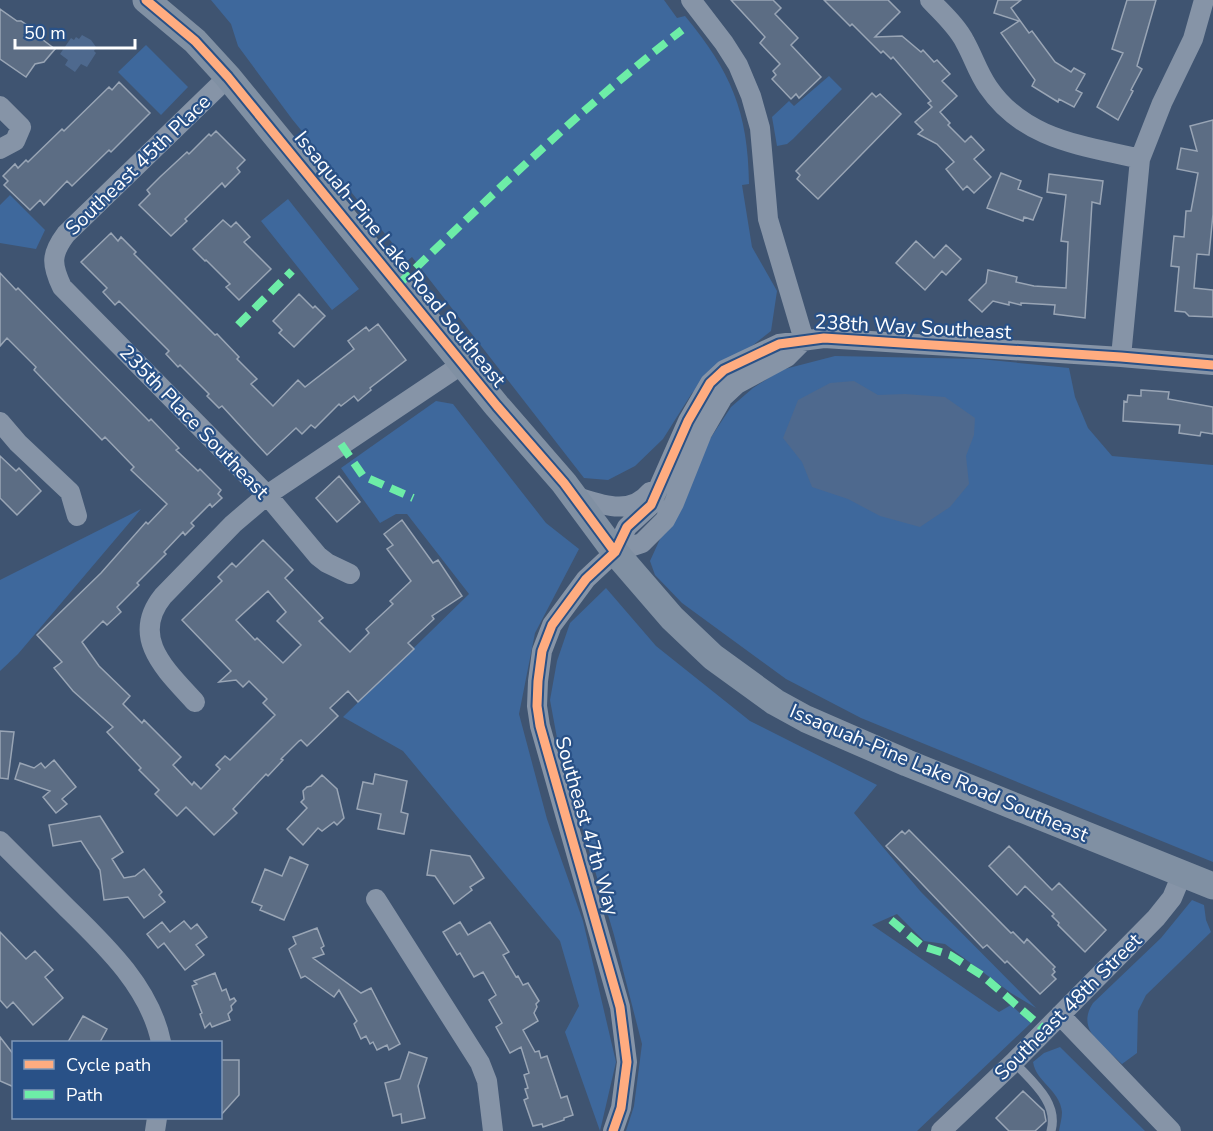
<svg xmlns="http://www.w3.org/2000/svg" width="1213" height="1131" font-family="'Nunito Sans',sans-serif">
  <style>
    .green { fill: #3e689c }
    .water { fill: #4e698e }
    .building { fill: #5c6d84; stroke: #99a5b5; stroke-width: 1.5; fill-rule: evenodd }
    .lines { fill: none; stroke-linecap: round; stroke-linejoin: round }
    .lane { stroke: #8694a7; stroke-width: 9 }
    .street { stroke: #8694a7; stroke-width: 20 }
    .secondary { stroke: #8090a3; stroke-width: 27 }
    .quiet { stroke: #6deda7; stroke-width: 8; stroke-dasharray: 15 8; stroke-linecap: butt }
    .cycleway-casing { stroke: #295187; stroke-width: 13 }
    .cycleway { stroke: #ffac80; stroke-width: 9 }
    .labels { text-anchor: middle; dominant-baseline: central; stroke-width: 4.5; stroke-linejoin: round; paint-order: stroke }
    .street-label { font-size: 20px; fill: #fff; stroke: #295187 }
  </style>
  <rect width="100%" height="100%" fill="#3f5471"/>
  <!-- green -->
  <path class="green" d="M211 0H664L677 18 685 16C731 72 748 111 749 184L742 185 752 247 777 291 771 331 692 393 663 439 635 466 608 480 584 478 412 257 407 261 292 119 238 46 231 24Z
    M146 45 188 87 161 115 118 72Z
    M829 76 842 89 793 139 787 144 777 146 772 117 789 101 794 106Z
    M10 195 45 230 36 249 0 243V205Z
    M288 199 359 289 332 310 261 221Z
    M835 356 980 359 1069 368 1075 397 1088 428 1112 456 1213 465V862L861 718 786 679 682 603 655 575 650 561 696 460 731 407 753 388 781 370Z
    M436 401 453 404 546 523 579 549 535 633 519 714 547 819 583 921 616 1062 600 1131 565 1032 579 1006 560 941 403 751 343 717 469 594 407 514H396L380 523 341 468Z
    M141 509 18 654 0 671V580Z
    M606 588 656 646 750 721 877 785 854 813 921 892 1036 1008 1011 993 945 944 924 941 897 914 872 925 999 1012 1011 1005 1031 1023 917 1131H626L634 1106 642 1044 614 935 559 749 550 700 557 661 570 623Z
    M1192 900 1204 905 1206 920 1211 932 1146 995 1138 1011 1137 1053 1122 1064C1104 1046 1075 1030 1093 1003L1161 938Z
    M1060 1047 1145 1131H1059C1060 1125 1062 1118 1062 1112 1060 1090 1036 1082 1033 1062L1044 1053Z"/>
  <!-- water -->
  <path class="water" d="M82 35 91 40 96 47 94 51 96 53 87 67 81 64 75 72 65 65 68 60 60 54 71 38 74 40 76 37 79 39Z
    M854 381 878 395 905 394 945 397 975 418 974 435 966 456 969 484 950 507 920 527 880 516 848 499 812 487 802 462 783 438 798 400 830 383Z"/>
  <!-- building -->
  <path class="building" d="M731 0H773L781 8 775 14 798 38 791 45 821 77 799 98 796 94 791 99 772 79 776 75 773 71 780 64 760 43 765 37Z
    M824 0H888L900 12 875 37 902 36 921 52 923 50 934 62 937 60 950 74 942 81 957 96 940 112 950 123 948 125 965 142 971 136 984 150 974 159 991 177 974 193 967 186 963 190 946 169 954 162 937 144 918 134 923 130 915 122 932 107 928 103 931 101 893 57 891 59 883 51 881 53 852 24 850 26Z
    M998 0H1021L1011 8 1029 33 1032 31 1055 62 1071 72 1074 68 1085 74 1076 90 1082 93 1074 107 1059 99 1058 102 1032 86 1035 80 1001 33 1019 21 994 13Z
    M1127 0H1156L1137 66 1142 69 1131 90 1133 91 1118 120 1097 107 1123 53 1112 49Z
    M0 9 17 21H21L33 29 34 33 55 49 44 62 35 64 26 77 0 59Z
    M119 82 150 113 111 152 109 150 72 186 67 181 44 205 40 200 30 210 4 185 8 181 3 176 15 164 18 168 26 160 28 162 62 129 64 131 109 87 112 90Z
    M872 93 876 97 880 94 901 114 818 199 797 179 800 175 796 171Z
    M1213 120V214L1209 255 1197 254 1194 288 1213 290V317L1189 316 1185 312 1175 311 1179 267 1171 266 1174 236 1184 237 1186 211H1191L1198 173 1177 169 1181 148 1197 151 1190 126Z
    M216 131 245 160 237 168 240 172 225 187 222 183 185 219 187 221 171 236 139 205 150 194 147 190 160 177 187 152 189 154 209 134 211 136Z
    M1001 173 1021 181 1018 189 1042 198 1033 220 1024 217 1023 221 987 208Z
    M1049 174 1103 181 1100 204 1092 202 1085 318 1054 314 1055 305 1021 303V305L1009 302V305L993 301 982 312 969 300 986 283 988 270 1017 277 1016 282 1034 286 1066 288 1068 242 1061 241 1066 195 1047 192Z
    M223 220 231 227 236 222 250 237 244 242 271 269 239 300 226 287 230 284 206 260 205 261 193 249Z
    M111 233 118 241 121 237 136 252 134 254 215 335 217 334 239 357 237 359 257 379 251 384 273 406 298 380 305 387 354 349 348 341 366 327 369 331 378 324 406 360 370 388 371 390 358 401 354 396 341 406 339 404 315 428 311 425 302 434 296 428 267 455 222 406 219 408 207 396 209 394 180 365 178 367 166 354 169 351 119 301 115 305 103 292 107 288 81 262Z
    M916 241 934 258 946 245 961 259 946 275 942 271 925 290 896 263Z
    M0 273 16 290 18 288 149 421 151 419 179 448 176 450 198 471 200 469 221 490 218 494 222 498 212 507 210 504 191 523 194 526 185 535 183 532 164 552 166 554 137 583 139 585 117 607 121 612 107 625 103 621 82 642 99 666 130 696 123 704 142 723 144 720 181 757 173 765 192 785 194 782 201 789 220 769 216 765 225 756 230 760 275 715 263 703 267 699 249 681 243 687 236 680 219 682 231 671 182 620 222 581 218 577 232 563 236 567 263 540 293 570 285 578 323 618 319 621 350 652 369 633 366 629 393 604 390 601 411 581 387 549 393 545 384 534 402 520 433 563 438 560 462 596 432 616 434 619 408 643 414 649 358 702 348 691 330 708 338 716 307 746 301 740 299 741 281 759 283 760 268 776 266 774 233 809 237 813 214 835 186 807 177 816 155 794 159 790 139 770 141 768 107 732 113 727 73 691 54 668 62 662 37 635 101 573 146 522 148 524 167 504 131 470 134 467 105 437 102 440 57 394 34 370 36 367 7 338 0 346ZM268 591 286 612 277 621 301 645 283 663 257 638 255 640 236 620Z
    M299 294 313 308 315 306 325 316 294 347 279 333 282 330 273 321Z
    M1141 390 1169 392 1168 399 1213 407V434L1201 432 1200 436 1179 433 1180 425 1123 421 1124 401 1127 402 1128 395 1141 396Z
    M0 456 16 471 19 468 41 491 17 515 0 498Z
    M339 476 360 502 337 522 316 498Z
    M0 731 14 732 8 779 0 778Z
    M54 760 76 787 62 799 67 804 56 813 43 797 50 791 15 779 20 763 34 768 41 763 45 768Z
    M375 774 407 781 401 812 408 814 404 834 378 829 381 814 357 809 363 782 373 784Z
    M322 775 337 789 344 818 337 825 334 822 322 831 318 828 303 845 287 829 307 808 301 802 304 799 303 791 307 787 311 786Z
    M100 816 123 852 112 859 124 878 135 876 144 869 162 892 159 895 165 902 144 918 128 897 104 900 100 870 81 841 53 846 49 825Z
    M909 830 1011 933 1013 932 1024 943 1027 939 1055 967 1053 969 1055 972 1052 975 1056 979 1040 994 1007 961 1005 963 987 945 983 948 886 846 902 831 905 834Z
    M1009 846 1052 890 1059 883 1106 930 1085 952 1058 925 1059 923 1052 916 1054 914 1025 886 1017 895 989 866Z
    M431 850 470 856 484 878 470 887 472 890 454 904 435 876 427 875Z
    M290 857 308 865 284 920 260 910 262 906 252 902 265 869 282 876Z
    M184 921 191 929 197 924 207 937 196 945 204 955 185 970 164 943 158 948 147 934 162 922 170 932Z
    M460 922 468 935 490 922 509 952 503 955 516 977 518 976 523 985 528 983 539 1001 536 1004 537 1007 534 1013 538 1021 523 1030 535 1052 539 1051 541 1058 547 1056 561 1098 567 1096 573 1115 564 1118V1120L543 1127 542 1124 533 1126 524 1100 528 1098 525 1089 528 1088 524 1075 529 1073 521 1047 510 1053 496 1027 502 1023 489 1000 496 995 483 972 474 977 460 953 457 955 443 932Z
    M317 928 324 946 321 948 324 954 313 958 361 993 371 988 400 1044 389 1050 387 1045 377 1050 373 1042 370 1044 366 1036 361 1039 354 1024 357 1021 339 990 334 997 305 976 301 978 289 949 296 944 293 937Z
    M0 932 26 959 35 951 53 970 45 977 63 998 33 1025 13 1002 7 1008 0 1000Z
    M215 973 222 991 226 989 230 1000 234 998 236 1001 231 1006 232 1010 228 1014 230 1020 212 1027 210 1023 205 1028 200 1014 202 1013 192 986 197 984 194 981Z
    M83 1016 107 1029 100 1042H68Z
    M0 1037 14 1055V1087L0 1081Z
    M409 1052 427 1058 418 1086 425 1118 402 1123 401 1114 393 1116 385 1083 400 1079Z
    M220 1060H239V1095L220 1116Z
    M1023 1091 1044 1111 1046 1121 1035 1131H1009L996 1118Z"/>
  <g class="lines">
    <!-- lane -->
    <path class="lane" d="M1014 1062C1031 1081 1059 1102 1051 1131"/>
    <!-- street -->
    <path class="street" d="M691 0 724 43 738 65 751 96 760 128 768 219 804 340
      M930 0C942 13 957 26 965 42 973 56 978 73 988 87 1024 140 1082 145 1140 159
      M228 77 66 234C51 254 51 264 62 287L267 495 318 556 327 563 350 574
      M0 106 21 127 15 141 0 149
      M1121 357 1140 159 1162 103 1193 39 1204 0
      M0 422 18 443 70 492 77 516
      M574 496C600 504 630 517 650 492
      M615 552 642 543 665 520 674 503 702 433 723 397 737 384 787 357 804 340
      M195 702C167 671 129 638 163 596L233 524 267 495 464 363
      M0 841C22 863 43 884 65 906 104 944 150 987 161 1042
      M376 899 480 1063 487 1081 493 1131
      M1060 1015 1171 1131
      M155 1131 157 1118
      M613 1131 621 1108 627 1062 620 1007 540 726 537 706 538 681 542 651 552 625 586 579 615 552 627 527 651 505 688 421 710 383 724 370 779 344 824 338 1121 357 1213 365
      M941 1131 1014 1062 1156 918 1172 898 1182 874"/>
    <!-- secondary -->
    <path class="secondary" d="M146 0 195 41 228 77 497 406 564 483 615 552 672 618 713 657 775 702 806 719 907 763 1213 886"/>
    <!-- quiet -->
    <path class="quiet" d="M399 284C491 196 581 108 682 30
      M238 325 292 271
      M341 444 363 476 413 498
      M891 920 922 946 950 955 983 976 1045 1030"/>
    <defs>
      <path id="cycleway" d="M146 0 195 41 228 77 497 406 564 483 615 552
        M613 1131 621 1108 627 1062 620 1007 540 726 537 706 538 681 542 651 552 625 586 579 615 552 627 527 651 505 688 421 710 383 724 370 779 344 824 338 1121 357 1213 365"/>
    </defs>
    <!-- cycleway casing -->
    <use href="#cycleway" class="cycleway-casing"/>
    <!-- cycleway -->
    <use href="#cycleway" class="cycleway"/>
  </g>
  <g class="labels">
    <!-- street labels -->
    <g class="street-label">
      <text transform="translate(138 165) rotate(-44)">Southeast 45th Place</text>
      <text transform="translate(400 259) rotate(51)">Issaquah-Pine Lake Road Southeast</text>
      <text transform="translate(913 327) rotate(3)">238th Way Southeast</text>
      <text transform="translate(194 422) rotate(46)">235th Place Southeast</text>
      <text transform="translate(939 773) rotate(23)">Issaquah-Pine Lake Road Southeast</text>
      <text transform="translate(587 826) rotate(74)">Southeast 47th Way</text>
      <text transform="translate(1068 1007) rotate(-45)">Southeast 48th Street</text>
    </g>
  </g>
  <!-- legend -->
  <rect x="12" y="1041" width="210" height="78" fill="#295187" stroke="#7f97b7" stroke-width="1.5"/>
  <rect x="24" y="1060" width="30" height="9" fill="#ffac80" stroke="#7f97b7" stroke-width="1.5"/>
  <text x="66" y="1071" font-size="18" fill="#ffffff">Cycle path</text>
  <rect x="24" y="1090" width="30" height="9" fill="#6deda7" stroke="#7f97b7" stroke-width="1.5"/>
  <text x="66" y="1101" font-size="18" fill="#ffffff">Path</text>
  <!-- scale -->
  <path d="M15 39v9h120v-9" fill="none" stroke="#ffffff" stroke-width="3"/>
  <text x="24" y="39" font-size="18" fill="#ffffff" stroke="#295187" stroke-width="4.5" paint-order="stroke">50 m</text>
</svg>
